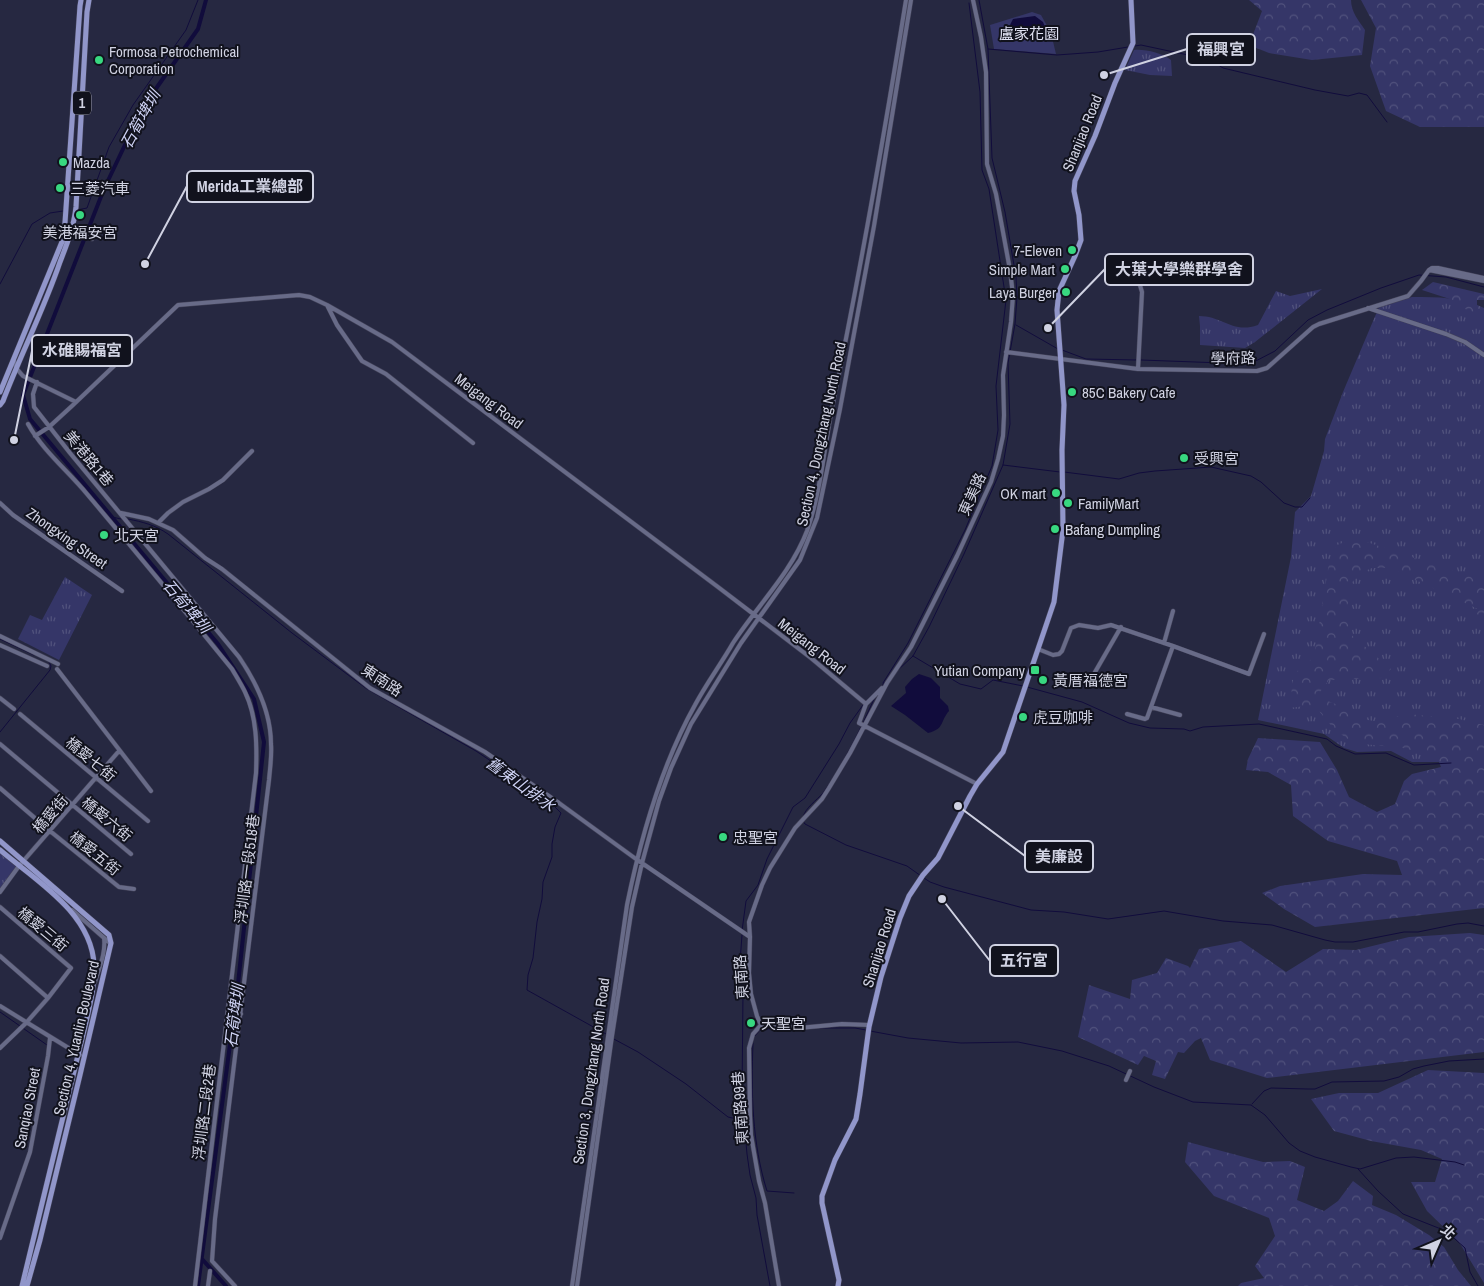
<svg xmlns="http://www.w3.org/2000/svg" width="1484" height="1286" font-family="'Archivo Narrow','Noto Sans TC',sans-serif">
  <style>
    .grass { fill: url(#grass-tufts) }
    .forest { fill: url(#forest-crowns) }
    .garden { fill: #353668 }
    .water { fill: #110c3c }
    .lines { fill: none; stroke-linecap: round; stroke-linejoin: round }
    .stream { stroke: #110c3c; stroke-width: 1 }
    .canal { stroke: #110c3c; stroke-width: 4 }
    .minor-casing { stroke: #424258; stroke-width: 5 }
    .major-casing { stroke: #424258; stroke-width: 6 }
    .minor { stroke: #686b88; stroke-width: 4 }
    .major { stroke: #9196ca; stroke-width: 5 }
    .poi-dot { fill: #38d880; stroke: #11121d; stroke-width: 2 }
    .labels { text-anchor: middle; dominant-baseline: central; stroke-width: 4; stroke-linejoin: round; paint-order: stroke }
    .shield { fill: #11121d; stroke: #9798a7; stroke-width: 1 }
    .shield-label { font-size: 14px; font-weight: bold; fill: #d0d2e2 }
    .park-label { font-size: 15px; fill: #e0e2f3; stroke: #11121d }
    .poi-label { font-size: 15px; fill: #d0d2e2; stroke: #11121d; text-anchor: start }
    .street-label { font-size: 15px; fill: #d0d2e2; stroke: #11121d }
    .water-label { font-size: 16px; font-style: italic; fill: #cfd3f5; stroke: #11121d }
    .leader { fill: none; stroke: #d0d2e2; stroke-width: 2 }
    .callout-dot { fill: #d0d2e2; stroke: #11121d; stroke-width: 2 }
    .callout { fill: #11121d; stroke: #d0d2e2; stroke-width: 2 }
    .callout-label { font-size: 16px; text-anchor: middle; font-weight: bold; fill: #d0d2e2 }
  </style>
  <defs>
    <pattern id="grass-tufts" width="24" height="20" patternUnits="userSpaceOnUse" patternTransform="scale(1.25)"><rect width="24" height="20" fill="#353668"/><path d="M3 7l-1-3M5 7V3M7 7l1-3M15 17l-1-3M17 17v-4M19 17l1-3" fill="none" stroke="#51527d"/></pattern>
    <pattern id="forest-crowns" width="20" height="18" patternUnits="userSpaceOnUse" patternTransform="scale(1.25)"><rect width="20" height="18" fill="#353668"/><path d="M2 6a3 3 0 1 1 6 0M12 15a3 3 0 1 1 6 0" fill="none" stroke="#51527d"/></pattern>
  </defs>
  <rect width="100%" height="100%" fill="#262841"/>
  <!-- grass -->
  <path class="grass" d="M1134 50C1145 49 1162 53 1171 60L1172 76 1150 75 1125 70Z
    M1322 289 1255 342 1245 348 1200 345V326L1199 316C1223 316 1232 334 1258 325L1276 291 1290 296Z
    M1412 297C1437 297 1462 297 1484 308V765L1453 762H1412L1391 751 1357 752 1344 748 1324 734 1258 720 1291 557 1295 512 1311 496 1324 451 1325 439 1343 392 1379 307Z
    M65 577 92 595 59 660 18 639 30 615 42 620Z
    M0 850 19 866 0 892Z"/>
  <!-- forest -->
  <path class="forest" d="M1249 0H1351C1351 12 1359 21 1365 30L1362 55 1312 60 1269 53 1249 45 1262 11Z
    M1361 0H1484V127H1420L1386 111 1370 66 1376 28Z
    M1433 282 1484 294V300H1477V311L1472 316 1459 302 1422 290Z
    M1355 538 1462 574 1484 579V617L1474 613 1480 610 1390 568H1372L1360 573 1348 587V632L1391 669 1382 678 1329 680 1320 692 1323 699 1360 714 1362 719 1374 721 1407 714 1459 719 1484 725V908L1315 927 1284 909 1262 893 1280 886 1363 874 1402 875 1397 861 1328 841 1293 816 1291 785 1268 772 1246 770 1248 759 1258 738 1320 742 1337 770 1349 797 1377 812 1395 804 1404 781 1412 774 1441 767 1437 757 1403 748 1353 743 1334 729 1314 705 1289 708 1294 674 1314 657 1329 563 1337 545Z
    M1470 933 1484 935V1052L1267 1078 1210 1060 1201 1038 1195 1041 1184 1053 1178 1052 1165 1079 1152 1075 1156 1061 1144 1056 1138 1065 1078 1037 1089 985 1130 999 1132 980 1157 973 1166 958 1188 966 1190 968 1199 949 1241 941 1286 972 1323 949 1356 950 1409 937Z
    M1428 1070 1484 1073V1283L1459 1242 1427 1211 1411 1182H1435L1442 1159 1421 1150 1371 1141 1334 1131 1311 1099 1339 1093H1378Z
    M1188 1142 1263 1162 1290 1161 1305 1167 1297 1200 1324 1211 1338 1201 1353 1181 1373 1196 1372 1205 1396 1215 1429 1235 1444 1247 1458 1270 1471 1286H1238L1241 1283 1264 1278 1255 1266 1275 1236 1269 1218 1214 1196 1185 1162Z"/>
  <!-- garden -->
  <path class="garden" d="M1032 12 1041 15 1051 33 1056 54 994 49 990 25Z"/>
  <!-- water -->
  <path class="water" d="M1035 16 1043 22 1046 30 1039 34 1017 40 1011 34 1009 27 1013 19Z
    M919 674 931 678 940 687V698L948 706 949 711C940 721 945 729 928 733L905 715 891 706 906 693 905 687 912 679Z"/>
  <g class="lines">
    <!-- stream -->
    <path class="stream" d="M1135 46 1141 45 1202 58 1209 59 1223 68 1315 90 1348 96 1359 93 1367 95 1387 122
      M988 49 1057 55 1098 52 1128 47
      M77 210 87 208 109 147 133 105 186 30 198 0
      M0 284 32 224 50 213 63 211
      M1016 325 1058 349
      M1062 350 1086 359 1137 360
      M1141 360 1250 364 1275 351 1308 320 1327 310 1381 288 1419 275 1446 277 1484 287
      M1003 465 1060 472
      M1064 472 1119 479 1139 473 1155 471 1211 467 1251 476 1261 482 1284 503 1295 507H1302L1310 498
      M112 517 121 519
      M128 519C143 522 155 525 168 534L292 633 367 689 476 751 546 798 561 813 555 827 552 844V857L543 882 542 899 537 922 533 958 528 975 527 990 606 1034
      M0 639 34 655
      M913 656 960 684 981 689 993 680 1023 686
      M898 670 913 656 929 627 964 554 1003 465 1010 424 1008 363 1015 324 1017 297 1016 277 1005 212 992 158 988 49 979 0
      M883 683 908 643 965 530 992 466 998 430 996 386 1006 300 989 189 982 170 980 92 969 3
      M881 687 886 681
      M1027 687 1082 702 1129 723 1150 728 1184 729 1190 731 1203 727 1259 724 1327 739 1336 746 1355 754 1386 753 1414 765 1451 763
      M866 701 880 687
      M863 723 875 697
      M0 732 50 670 51 666 49 662
      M803 817C806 807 816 801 823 793 838 772 850 749 861 727
      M803 821 805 824 846 845 907 866 921 876
      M924 878 930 882 944 887 1031 910 1064 912 1108 919 1164 911 1223 921 1272 925 1325 940 1335 942H1353L1404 932H1418L1457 924 1468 923 1484 926
      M742 931 746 901 758 885 767 859 793 807 805 798 839 744 850 723 863 705
      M742 935 739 976 743 991 742 1099 747 1154 750 1175 756 1198 757 1215 770 1286
      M0 1012 47 1045
      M820 1028H855L866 1030
      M870 1031 908 1038 961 1043 1018 1042 1062 1051 1109 1066 1154 1087 1193 1102 1251 1105 1265 1115 1289 1143 1300 1151 1315 1157 1351 1167 1360 1169 1396 1158 1414 1157 1455 1162 1464 1165
      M754 1037 760 1030 774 1028
      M612 1038 638 1052 686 1084 728 1117 737 1119 748 1117
      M753 1043C751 1092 752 1143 767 1191L794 1193
      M1252 1104 1264 1091 1271 1088 1308 1089H1315L1332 1082 1384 1081 1399 1077 1413 1069 1424 1066 1449 1061 1484 1059
      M1358 1169 1378 1191 1403 1214 1446 1231 1465 1248 1470 1272 1478 1286"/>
    <!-- canal -->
    <path class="canal" d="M202 1259 226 1286
      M198 1286 238 984 264 742 254 699 218 644 30 419 23 395 104 189 143 107 198 29 206 0"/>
    <defs>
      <path id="minor" d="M72 230 92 239
        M1429 270 1484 281
        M1136 272 1142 292 1138 369
        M327 305 337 325 362 361 386 374 473 443
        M1368 308 1446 334 1465 342 1484 355
        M1006 352 1138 369 1257 371 1267 368 1313 327 1319 324 1408 296 1421 281 1429 270 1432 268H1438L1484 278
        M14 360 16 368 23 376 76 402
        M37 382 33 394 34 407 70 453 239 657C256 682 271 713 271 744 272 756 270 768 269 780L215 1219 212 1261 235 1286
        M28 424C43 451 68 471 87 494 136 552 184 610 232 669 236 676 241 684 245 692 257 717 257 746 256 773L195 1286
        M35 436 49 427 73 405 178 305 299 295 310 297 327 305 392 342 718 587 811 658 866 704
        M0 503 13 515 122 591
        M121 513 149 519 173 530 205 558 222 569 370 688 485 752 559 803 636 859 750 937
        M158 523 168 513 183 502 209 489 223 480 252 451
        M180 607 190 598
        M0 636 58 664
        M1164 643 1173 611
        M0 645 47 666
        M1038 649 1053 655 1059 654 1062 651 1071 628 1079 625 1098 628 1111 625 1173 646 1249 674 1264 634
        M57 669 151 791
        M1087 686 1121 627
        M0 698 14 709
        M866 704 859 723 977 784
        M866 704 882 688
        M1151 707 1180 715
        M20 714 148 821
        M1127 714 1145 719 1147 718 1173 646
        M0 744 131 854
        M0 788 50 831 119 887 134 889
        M0 892 19 866 119 751
        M0 907 71 968 48 998 26 1023 0 1048
        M72 910 111 944
        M0 956 48 998
        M95 982C99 968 106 953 104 938
        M0 1006 80 1055
        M228 1010 241 1014
        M227 1017 240 1021
        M761 1025 757 1016 751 994 749 973 750 937 749 922 762 885 770 868 795 828 822 799 829 788 850 753 887 683 911 647 957 556 991 482 998 459 1003 436 1004 415 1003 375 1011 322 1013 295 1010 270 996 194 987 164 986 72 981 37 973 0
        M761 1025 753 1034 749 1048 750 1115 751 1135 759 1181 765 1203 779 1286
        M761 1025 799 1028 842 1024 869 1025
        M1126 1080 1130 1071
        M0 1238 30 1152 48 1056 50 1038
        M208 1286 210 1271
        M572 1286 627 905C641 836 661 766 695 705 706 684 721 664 733 643 757 606 791 573 807 531 821 491 824 449 832 408 860 273 884 136 906 0
        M577 1286 612 1036 632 907 642 863 659 801 671 768 691 724 741 643 800 560 817 518 840 409 874 226 911 0"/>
      <path id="major" d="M0 392 64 237 80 6 81 0
        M0 405 3 401C21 354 44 309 60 262 67 244 74 226 76 207L87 12 89 0
        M0 841 109 935 111 943 80 1075 40 1240 27 1286
        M0 850C35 880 92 913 94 965 95 983 91 1000 87 1018L22 1286
        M838 1286 839 1280 822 1203V1196L835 1160 856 1119 860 1094 869 1027 881 977 900 918 909 896 923 875 938 858 970 796 977 784 1003 752 1054 602 1063 530 1062 450 1064 405 1057 310 1059 291 1075 256 1081 240 1079 215 1074 191 1075 181 1095 136 1115 83 1133 43 1131 0"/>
    </defs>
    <!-- minor casing -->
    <use href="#minor" class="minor-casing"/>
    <!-- major casing -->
    <use href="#major" class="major-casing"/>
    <!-- minor -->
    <use href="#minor" class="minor"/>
    <!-- major -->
    <use href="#major" class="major"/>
  </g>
  <!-- markers -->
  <g class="poi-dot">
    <circle cx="99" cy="60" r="5"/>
    <circle cx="63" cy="162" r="5"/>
    <circle cx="60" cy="188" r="5"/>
    <circle cx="80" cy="215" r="5"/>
    <circle cx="1072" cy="250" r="5"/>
    <circle cx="1065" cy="269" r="5"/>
    <circle cx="1066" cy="292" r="5"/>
    <circle cx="1072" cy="392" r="5"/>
    <circle cx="1184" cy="458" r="5"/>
    <circle cx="1056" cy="493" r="5"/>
    <circle cx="1068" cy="503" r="5"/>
    <circle cx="1055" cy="529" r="5"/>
    <circle cx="104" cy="535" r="5"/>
    <rect x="1030" y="665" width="10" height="10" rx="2.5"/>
    <circle cx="1043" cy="680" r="5"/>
    <circle cx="1023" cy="717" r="5"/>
    <circle cx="723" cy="837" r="5"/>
    <circle cx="751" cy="1023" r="5"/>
  </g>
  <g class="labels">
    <!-- shield labels -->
    <rect class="shield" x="73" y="91.5" width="18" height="23" rx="4"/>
    <g class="shield-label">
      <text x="82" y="103">1</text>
    </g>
    <!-- park labels -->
    <g class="park-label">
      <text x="1029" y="33">盧家花園</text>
    </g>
    <!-- poi labels -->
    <g class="poi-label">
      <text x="109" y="51">Formosa Petrochemical<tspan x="109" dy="17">Corporation</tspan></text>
      <text x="73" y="162">Mazda</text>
      <text x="70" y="188">三菱汽車</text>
      <text x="80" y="232" text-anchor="middle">美港福安宮</text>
      <text x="1062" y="250" text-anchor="end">7-Eleven</text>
      <text x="1055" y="269" text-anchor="end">Simple Mart</text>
      <text x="1056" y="292" text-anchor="end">Laya Burger</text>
      <text x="1082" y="392">85C Bakery Cafe</text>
      <text x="1194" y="458">受興宮</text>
      <text x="1046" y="493" text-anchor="end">OK mart</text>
      <text x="1078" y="503">FamilyMart</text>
      <text x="1065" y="529">Bafang Dumpling</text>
      <text x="114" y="535">北天宮</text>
      <text x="1025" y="670" text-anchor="end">Yutian Company</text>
      <text x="1053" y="680">黃厝福德宮</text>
      <text x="1033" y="717">虎豆咖啡</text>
      <text x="733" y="837">忠聖宮</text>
      <text x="761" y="1023">天聖宮</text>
    </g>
    <!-- street labels -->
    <g class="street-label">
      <text transform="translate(1082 133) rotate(-68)">Shanjiao Road</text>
      <text transform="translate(1233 358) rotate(-1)">學府路</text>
      <text transform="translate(489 401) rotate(37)">Meigang Road</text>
      <text transform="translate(821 434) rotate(-78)">Section 4, Dongzhang North Road</text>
      <text transform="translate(89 458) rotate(50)">美港路1巷</text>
      <text transform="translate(972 494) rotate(-66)">東美路</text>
      <text transform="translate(67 538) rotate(35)">Zhongxing Street</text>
      <text transform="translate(812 646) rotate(38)">Meigang Road</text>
      <text transform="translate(382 680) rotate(33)">東南路</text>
      <text transform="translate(91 759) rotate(40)">橋愛七街</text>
      <text transform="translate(50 814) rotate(-49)">橋愛街</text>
      <text transform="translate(107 819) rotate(40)">橋愛六街</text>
      <text transform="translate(95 853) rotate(39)">橋愛五街</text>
      <text transform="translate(247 869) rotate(-83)">浮圳路一段518巷</text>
      <text transform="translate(43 929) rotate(40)">橋愛三街</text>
      <text transform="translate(879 948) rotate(-73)">Shanjiao Road</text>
      <text transform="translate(741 977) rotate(-94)">東南路</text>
      <text transform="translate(76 1038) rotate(-77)">Section 4, Yuanlin Boulevard</text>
      <text transform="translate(591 1071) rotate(-82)">Section 3, Dongzhang North Road</text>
      <text transform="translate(27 1108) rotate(-79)">Sanqiao Street</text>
      <text transform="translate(740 1108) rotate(-94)">東南路99巷</text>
      <text transform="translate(204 1112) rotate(-83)">浮圳路二段2巷</text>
    </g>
    <!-- water labels -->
    <g class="water-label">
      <text transform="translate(140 119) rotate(-61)">石筍埤圳</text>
      <text transform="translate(187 606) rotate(50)">石筍埤圳</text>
      <text transform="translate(521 784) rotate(36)">舊東山排水</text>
      <text transform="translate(234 1016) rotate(-83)">石筍埤圳</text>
    </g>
  </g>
  <!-- callouts -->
  <path class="leader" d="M1104 75L1187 49M145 264L187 186M1048 328L1105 269M14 440L32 351M958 806L1025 856M942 899L990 961"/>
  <g class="callout-dot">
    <circle cx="1104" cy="75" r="5"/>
    <circle cx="145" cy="264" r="5"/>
    <circle cx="1048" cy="328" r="5"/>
    <circle cx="14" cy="440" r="5"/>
    <circle cx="958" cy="806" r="5"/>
    <circle cx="942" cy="899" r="5"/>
  </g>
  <g class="callout">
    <rect x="1187" y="34" width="68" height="31" rx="5"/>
    <rect x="187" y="171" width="126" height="31" rx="5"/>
    <rect x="1105" y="254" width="148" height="31" rx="5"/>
    <rect x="32" y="335" width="100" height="31" rx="5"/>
    <rect x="1025" y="841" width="68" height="31" rx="5"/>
    <rect x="990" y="945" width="68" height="31" rx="5"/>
  </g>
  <g class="callout-label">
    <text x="1221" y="55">福興宮</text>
    <text x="250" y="192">Merida工業總部</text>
    <text x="1179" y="275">大葉大學樂群學舍</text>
    <text x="82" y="356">水碓賜福宮</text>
    <text x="1059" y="862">美廉設</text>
    <text x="1024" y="966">五行宮</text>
  </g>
  <!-- north arrow -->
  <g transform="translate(1439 1241) rotate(45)" stroke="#11121d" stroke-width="4" paint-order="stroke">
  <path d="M0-4L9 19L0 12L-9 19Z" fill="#d0d2e2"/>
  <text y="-8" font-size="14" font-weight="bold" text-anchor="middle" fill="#d0d2e2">北</text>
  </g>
</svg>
